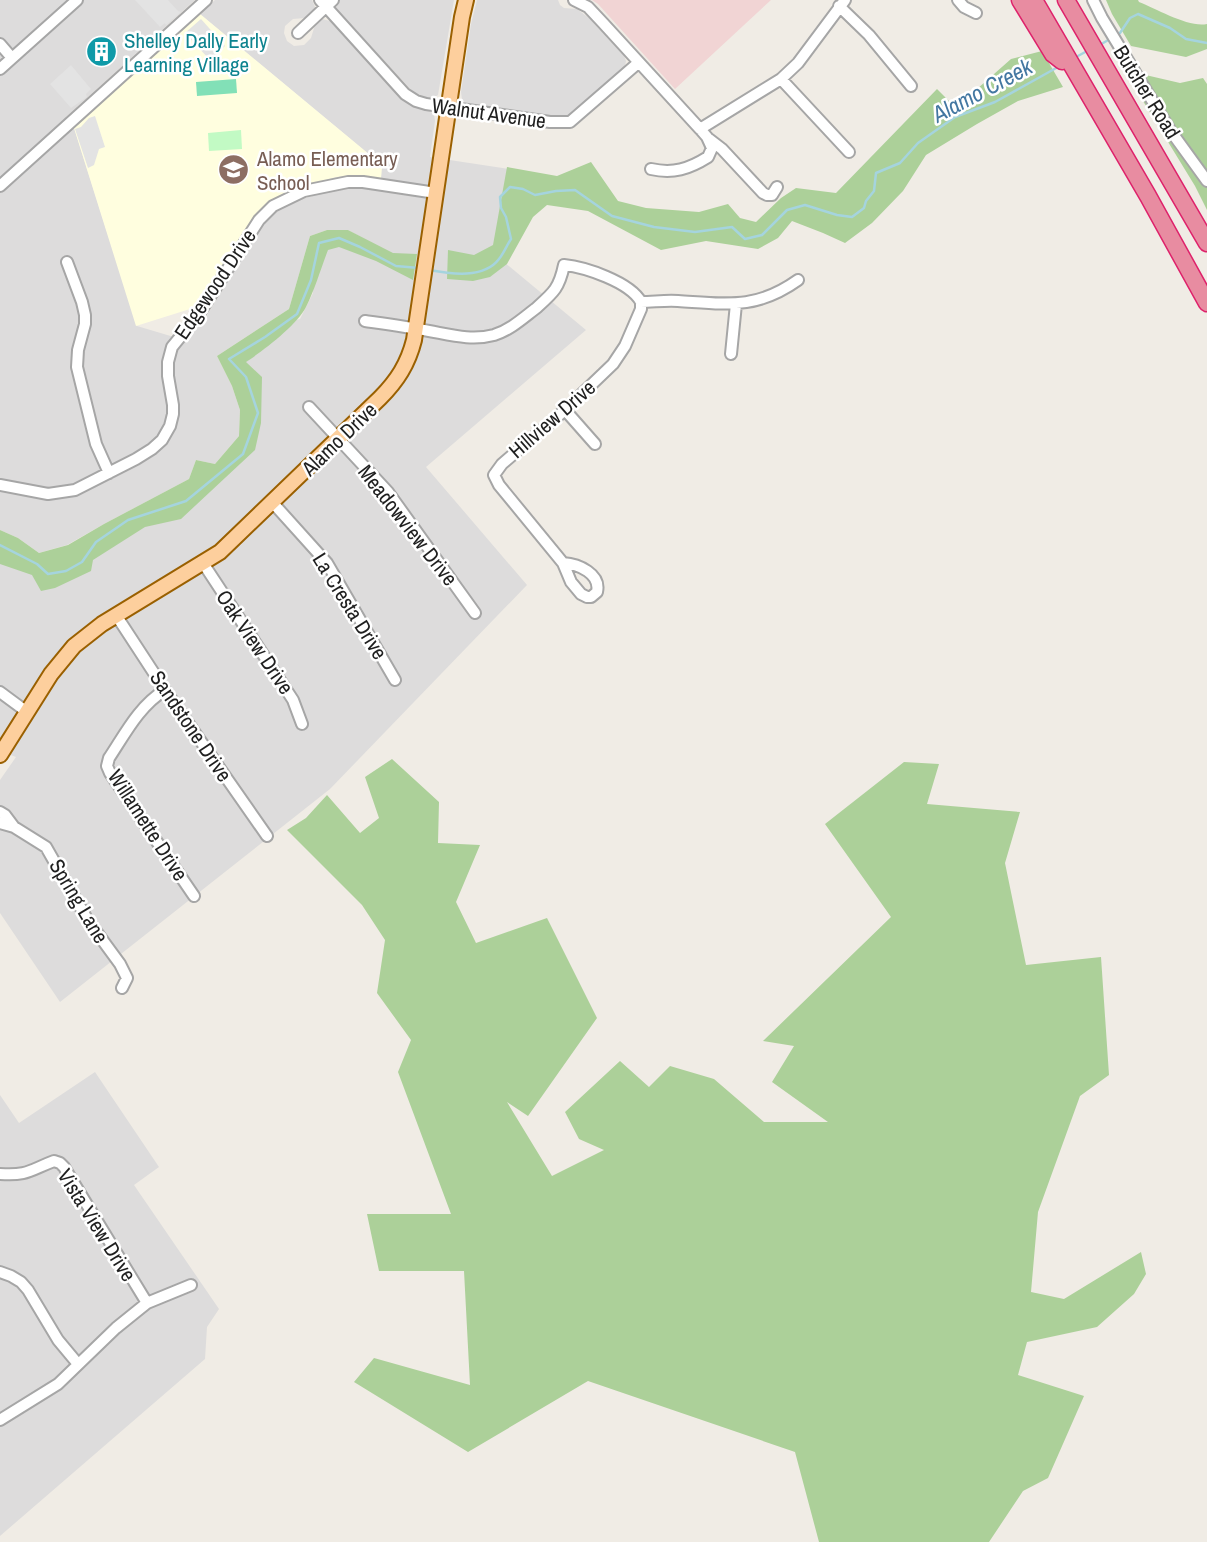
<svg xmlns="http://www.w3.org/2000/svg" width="1207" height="1542" font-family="'Archivo Narrow',sans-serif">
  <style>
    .residential { fill: #dddcdc }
    .commercial { fill: #f1d4d4 }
    .education { fill: #fffedf }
    .forest { fill: #acd099 }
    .park { fill: #c2fac4 }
    .pitch { fill: #82e0b7 }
    .parking { fill: #e3e3e3 }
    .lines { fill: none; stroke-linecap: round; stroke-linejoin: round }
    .stream { stroke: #a5d4de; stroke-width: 2.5 }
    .minor-casing { stroke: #a6a6a6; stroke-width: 14 }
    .major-casing { stroke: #9a6000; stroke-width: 18 }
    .highway-casing { stroke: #de226b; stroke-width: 19 }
    .minor { stroke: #fff; stroke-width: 10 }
    .major { stroke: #fdcf9d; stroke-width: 14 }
    .highway { stroke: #e88ca1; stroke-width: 16 }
    .labels { text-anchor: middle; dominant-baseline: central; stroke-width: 5; stroke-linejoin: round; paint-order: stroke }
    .culture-label { font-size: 21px; fill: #0d838f; stroke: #fff; text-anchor: start }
    .street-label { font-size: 21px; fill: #1f1f1f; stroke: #fff }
    .education-label { font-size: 21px; fill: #785e54; stroke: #fff; text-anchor: start }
    .water-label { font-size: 23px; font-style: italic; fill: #4377a1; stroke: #fff }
  </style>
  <rect width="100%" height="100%" fill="#f0ece5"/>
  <!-- residential -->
  <path class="residential" d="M0 0H195L66 117 74 128 137 326 184 340 206 317 265 221 276 211 295 201 340 188 350 186 380 189 382 165 200 14 215 0H312L315 7 311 13 305 18 293 19 285 26 284 33 287 41 294 46 304 45 311 38 315 25 322 19 330 21 404 101 414 107 429 111 434 114 435 121 430 157 509 169 511 234 492 252 586 330 426 467 527 585 330 789 60 1002 0 913V780L16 757 0 751V542L29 553 45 577 69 568 113 527 130 521 192 491 242 446 253 415 247 399 244 382 224 356 252 344 266 328 300 319 313 293 314 254 323 240 340 231 370 250 372 243 348 230H327L310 236 289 309 217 356 232 386 240 410 239 436 215 464 196 460 189 479 104 524 67 545 39 553 18 538 0 530Z
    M328 0H454L438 95 435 97 430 99 413 92Z
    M477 0H558L560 5 564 8 577 9 589 18 624 56 626 61 625 66 570 117 564 118 465 103 462 100 461 92 471 24Z
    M95 1072 159 1167 134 1185 219 1309 207 1327 205 1359 0 1536V1095L19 1123Z"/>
  <!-- commercial -->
  <path class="commercial" d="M592 0H771L675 89 598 4Z"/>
  <!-- education -->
  <path class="education" d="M200 14 382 165 381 179 353 175 336 177 292 190 276 198 259 213 251 223 194 311 190 309 136 326 74 128Z"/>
  <!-- forest -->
  <path class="forest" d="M1106 0H1138L1139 2C1157 9 1189 28 1207 24V49L1186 57 1131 46 1112 14Z
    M1042 51 1063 87 1018 101 977 124 926 155 903 191 872 223 845 243 823 233 792 221 778 238 758 249 706 241 661 250 588 211 547 205 533 217 507 264 490 277 473 281 447 279 448 250 474 255 493 245 507 167 557 176 591 162 618 201 646 208 699 212 728 204 740 218 756 222 781 198 796 188 836 193 937 89 953 105 977 89 1011 59Z
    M1124 70 1180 83 1203 78 1207 84V210L1195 186Z
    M327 230H348L393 253 417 254 413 280 376 261 339 247 328 250C321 268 315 289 306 307 297 325 263 351 246 362L262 377 261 423 255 450 181 519 145 527 93 560 91 571 55 588 41 591 32 575 0 564V530L18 538 39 553 68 545 104 524 189 479 196 460 215 464 239 436 240 410 232 386 217 356 289 309 310 236Z
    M392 759 439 802 438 843 480 845 456 902 476 943 547 918 597 1018 528 1116 507 1102 552 1176 604 1150 579 1139 565 1112 620 1061 649 1087 670 1066 714 1079 764 1122H828L772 1082 794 1046 763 1041 891 917 825 824 904 762 939 764 927 804 1020 812 1005 863 1026 965 1101 957 1109 1075 1080 1096 1038 1212 1031 1292 1064 1299 1141 1252 1146 1274 1134 1294 1097 1327 1027 1342 1018 1375 1084 1396 1048 1478 1023 1491 989 1542H819L795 1452 588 1381 468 1452 354 1382 374 1358 470 1385 464 1271H379L367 1214H451L398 1072 411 1040 377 993 385 940 362 905 287 830 306 818 327 795 360 833 379 818 365 777Z"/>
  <!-- park -->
  <path class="park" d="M241 130 242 149 209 151 208 133Z"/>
  <!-- pitch -->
  <path class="pitch" d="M236 79 237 93 197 96 196 82Z"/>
  <!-- parking -->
  <path class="parking" d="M135 0H168L178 11 181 12 166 25 165 23 160 27Z
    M201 19 225 46 210 60 185 33Z
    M71 65 91 89 86 94 87 97 71 108 50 84Z
    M95 116 105 147 99 149 94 165 88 168 75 129 81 127 89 118Z"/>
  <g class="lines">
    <!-- stream -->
    <path class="stream" d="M1116 36 1120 33 1130 18 1138 14 1170 28 1186 39 1207 43
      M1098 46 1110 39
      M1076 57 1089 50
      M429 270C451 274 484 279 499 259 504 253 507 245 511 239L506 217 501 208 500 197 510 187 523 189 535 195 556 191 575 190 612 216 654 227 695 232 732 227 745 239 762 235 787 210 805 205 837 215 852 217 864 208 866 201 874 191 876 173 900 163 918 143 955 117 995 102 1058 67
      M0 545 37 564 48 574 66 571 82 562 96 542 128 520 186 501 243 454 258 413 246 377 229 359 265 337 297 314 311 280 319 243 339 238 360 247 396 266 419 268"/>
    <defs>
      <path id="minor" d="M320 0 405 94 416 101 426 104 550 122H570L638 63
        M574 0 588 7 603 23 700 129 707 137 712 148 708 157C689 169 673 174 651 169
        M958 0 964 7 976 13
        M1093 0 1102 18 1170 130 1207 181
        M839 6 869 35 911 86
        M298 33 333 0
        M0 44 12 58
        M0 69 77 0
        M781 79 849 152
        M700 129 781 79 798 63 845 0
        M709 139 722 149 763 193 767 195H772L777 187
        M0 186 206 0
        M67 262 82 302 85 315V324L78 350 77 367 96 444 109 473
        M641 302C653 302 666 300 678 301 726 304 756 310 798 280
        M365 321C386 324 408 327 429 331 451 335 472 341 494 335 510 330 522 319 535 309 553 293 559 289 564 265 585 267 630 282 641 302
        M731 354 736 304
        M309 407 388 492 475 613
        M565 410 595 444
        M0 485 48 494 75 490 136 459 152 449 162 440 170 426 173 414V405L168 376V362L172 347 199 314 259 220 273 206 304 191 348 182H363L436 193
        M273 503 327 563 395 680
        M203 563 293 700 302 724
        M563 563C579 564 601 574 597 592L591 597H587L581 594 571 582 563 563 499 485 494 475 502 464 565 410 613 364 625 346 641 309V302
        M116 615 165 690 267 836
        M165 690C139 706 125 734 109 758L107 766 110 773 194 896
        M0 692 27 712
        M0 812 5 815 14 827
        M0 823 14 827 46 847 87 919 120 964 127 978 122 988
        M0 1174C28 1176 30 1170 54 1161L60 1163 64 1167 147 1303
        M0 1272 11 1276 21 1282 28 1290 58 1340 78 1364
        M0 1420 58 1384 116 1328 147 1303 191 1285"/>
      <path id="major" d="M0 755 51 674 74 646 102 624 220 552 380 398C397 381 408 364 414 340L462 17 466 0"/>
      <path id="highway" d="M1020 0 1053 54 1062 61
        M1034 0 1148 196 1207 303
        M1066 0 1207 243"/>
    </defs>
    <!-- minor casing -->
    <use href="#minor" class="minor-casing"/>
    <!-- major casing -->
    <use href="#major" class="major-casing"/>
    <!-- highway casing -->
    <use href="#highway" class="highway-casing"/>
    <!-- minor -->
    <use href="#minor" class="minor"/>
    <!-- major -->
    <use href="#major" class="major"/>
    <!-- highway -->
    <use href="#highway" class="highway"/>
  </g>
  <!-- icons -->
  <defs>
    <symbol id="building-disc" viewBox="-11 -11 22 22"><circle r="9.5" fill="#0f9aa8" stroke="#fff"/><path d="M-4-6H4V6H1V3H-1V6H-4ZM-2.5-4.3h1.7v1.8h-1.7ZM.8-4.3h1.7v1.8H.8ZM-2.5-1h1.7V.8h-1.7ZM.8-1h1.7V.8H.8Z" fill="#fff"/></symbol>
    <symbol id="school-disc" viewBox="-11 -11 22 22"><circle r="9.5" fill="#8d6e63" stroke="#fff"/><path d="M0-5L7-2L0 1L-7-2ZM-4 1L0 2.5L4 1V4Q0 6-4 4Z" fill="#fff"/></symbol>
  </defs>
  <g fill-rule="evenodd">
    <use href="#building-disc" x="84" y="34" width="35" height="35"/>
    <use href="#school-disc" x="216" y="152" width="35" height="35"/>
  </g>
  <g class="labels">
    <!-- culture labels -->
    <g class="culture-label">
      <text x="124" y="40">Shelley Dally Early<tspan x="124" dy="24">Learning Village</tspan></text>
    </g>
    <!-- street labels -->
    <g class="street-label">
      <text transform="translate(1147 92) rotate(58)">Butcher Road</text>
      <text transform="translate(489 113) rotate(8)">Walnut Avenue</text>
      <text transform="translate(215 284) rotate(-56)">Edgewood Drive</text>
      <text transform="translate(552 419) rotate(-41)">Hillview Drive</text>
      <text transform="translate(339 439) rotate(-44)">Alamo Drive</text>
      <text transform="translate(408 525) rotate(52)">Meadowview Drive</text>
      <text transform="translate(350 606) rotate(58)">La Cresta Drive</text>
      <text transform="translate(255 642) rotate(56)">Oak View Drive</text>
      <text transform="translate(191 726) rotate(56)">Sandstone Drive</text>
      <text transform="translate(148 825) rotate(57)">Willamette Drive</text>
      <text transform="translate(79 901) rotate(59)">Spring Lane</text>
      <text transform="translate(97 1225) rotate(58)">Vista View Drive</text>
    </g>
    <!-- education labels -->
    <g class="education-label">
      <text x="257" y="158">Alamo Elementary<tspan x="257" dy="24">School</tspan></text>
    </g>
    <!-- water labels -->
    <g class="water-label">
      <text transform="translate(982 90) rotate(-28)">Alamo Creek</text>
    </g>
  </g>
</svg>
